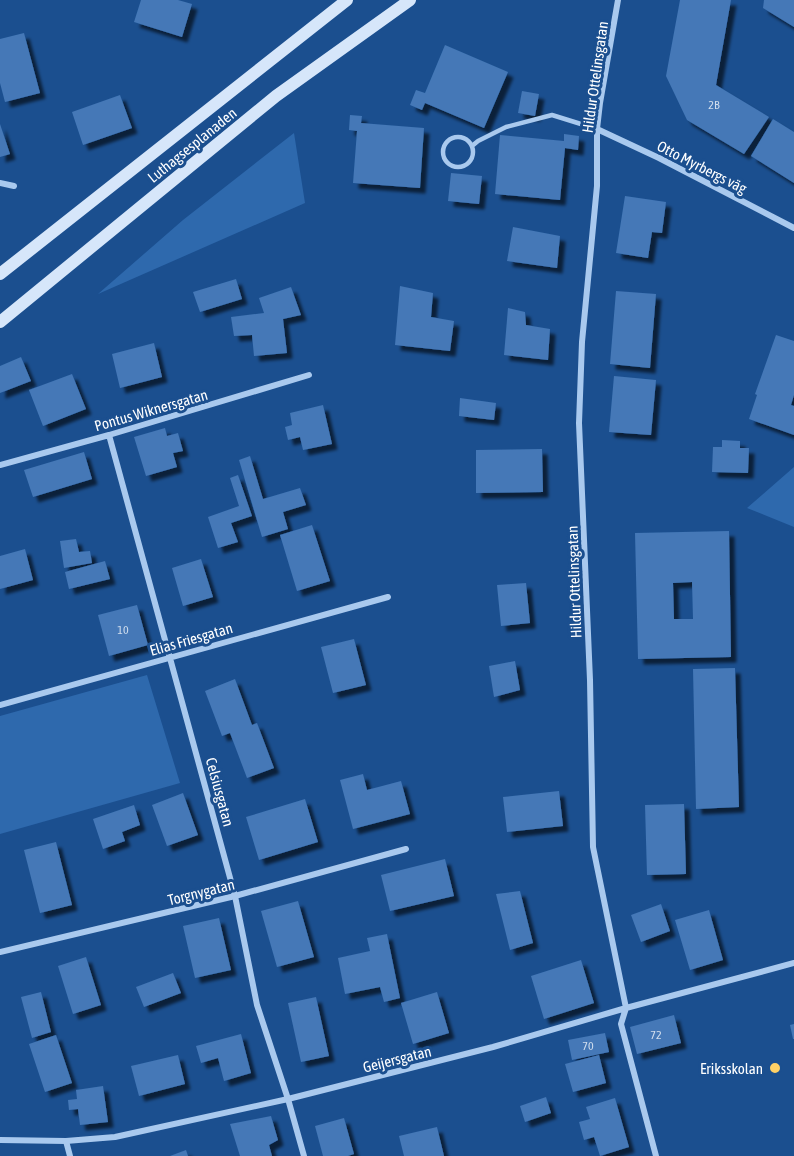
<svg xmlns="http://www.w3.org/2000/svg" width="794" height="1156" font-family="'Asap Condensed',sans-serif">
  <style>
    .green { fill: #2e69ad }
    .building { fill: #4478b7; fill-rule: evenodd; filter: url(#shadow) }
    .lines { fill: none; stroke-linecap: round; stroke-linejoin: round }
    .lane { stroke: #a9c9ee; stroke-width: 4.5 }
    .street { stroke: #a9c9ee; stroke-width: 6 }
    .secondary { stroke: #d6e6fa; stroke-width: 12 }
    .poi-dot { fill: #ffd166; stroke: #1b4f8f; stroke-width: 2 }
    .labels { text-anchor: middle; dominant-baseline: central; stroke-width: 6; stroke-linejoin: round; paint-order: stroke }
    .number-label { font-size: 12px; fill: #d0dded }
    .street-label { font-size: 15px; fill: #fff; stroke: #1b4f8f }
    .poi-label { font-size: 15px; fill: #fff; stroke: #1b4f8f; text-anchor: end }
  </style>
  <defs>
    <filter id="shadow"><feDropShadow dx="5.5" dy="5.5" stdDeviation="1.5" flood-color="#0009"/></filter>
  </defs>
  <rect width="100%" height="100%" fill="#1b4f8f"/>
  <!-- green -->
  <path class="green" d="M294 133 305 203 98 294 183 220Z
    M794 467V527L747 508Z
    M147 675 180 783 0 834V716Z"/>
  <!-- building -->
  <path class="building" d="M141 0H178L192 4 182 37 134 22Z
    M680 0H731L716 85 769 117 744 154 687 120 666 76Z
    M764 0H794V27L763 8Z
    M24 33 40 93 5 102 0 83V39Z
    M445 45 508 72 484 128 425 103 422 110 410 105 416 90 425 93Z
    M522 91 539 94 535 116 518 113Z
    M120 95 132 128 83 145 72 112Z
    M350 115 362 116 361 123 424 128 420 188 353 183 357 131 349 130Z
    M773 119 794 132V183L751 156Z
    M0 124 10 154 0 157Z
    M564 134 579 136 578 150 565 148 560 200 495 194 500 135 564 141Z
    M451 173 482 176 479 204 448 201Z
    M625 196 666 202 662 233 652 232 648 258 616 253Z
    M513 227 560 236 557 268 507 261Z
    M236 279 242 299 200 312 193 292Z
    M400 286 433 293 431 317 454 321 450 351 395 345Z
    M291 287 301 315 283 319 287 353 254 356 252 335 234 336 231 317 264 313 259 298Z
    M616 291 656 294 650 368 610 364Z
    M508 308 525 312 526 325 550 329 548 360 504 355Z
    M776 335 794 341V395L791 405 794 406V435L749 419 757 395 755 394Z
    M154 343 162 377 120 388 112 354Z
    M21 357 31 381 0 393V366Z
    M72 374 86 409 43 426 29 390Z
    M614 376 656 380 651 435 609 432Z
    M460 398 496 403 494 420 459 416Z
    M323 405 332 444 303 450 300 437 288 440 285 427 292 425 290 413Z
    M165 428 167 436 178 433 183 451 173 453 177 467 146 476 134 437Z
    M722 440 740 441V448H749L748 473 712 472 713 447H722Z
    M542 449 543 492 476 493V450Z
    M84 452 92 479 33 497 24 470Z
    M250 456 263 499 300 488 306 505 283 512 288 529 262 537 239 460Z
    M238 475 252 516 231 523 238 542 218 548 208 517 239 506 230 478Z
    M312 525 330 581 297 591 280 535Z
    M729 531 731 657 638 659 635 533ZM692 582 693 619H674L673 583Z
    M76 539 79 552 90 551 92 563 64 568 60 541Z
    M25 549 33 580 0 589V556Z
    M201 559 213 597 183 606 172 568Z
    M105 561 110 579 69 589 65 572Z
    M526 583 530 623 501 626 497 585Z
    M137 605 148 645 109 656 98 615Z
    M354 639 366 685 333 693 321 647Z
    M515 661 520 690 494 697 489 666Z
    M735 668 739 807 696 809 693 669Z
    M235 679 252 725 257 723 274 768 247 778 230 733 222 736 205 691Z
    M363 774 367 790 401 781 410 814 353 829 340 780Z
    M559 791 563 826 507 832 503 797Z
    M183 793 198 835 167 846 152 805Z
    M305 799 318 842 259 860 246 817Z
    M684 804 686 874 647 875 645 805Z
    M134 805 140 825 122 832 125 841 103 849 93 819Z
    M56 842 72 905 40 913 24 850Z
    M445 859 454 896 390 911 381 875Z
    M520 891 533 943 510 950 496 894Z
    M298 901 314 957 277 967 261 911Z
    M661 904 670 931 641 942 631 915Z
    M709 910 723 960 690 970 675 920Z
    M219 918 231 970 195 978 183 926Z
    M387 934 400 998 384 1002 380 987 345 994 338 958 370 951 367 938Z
    M86 957 101 1005 73 1014 58 966Z
    M581 960 594 1003 544 1019 531 976Z
    M173 973 181 993 144 1007 136 987Z
    M41 992 51 1032 32 1038 21 997Z
    M437 992 449 1033 413 1044 401 1003Z
    M316 997 329 1056 301 1062 288 1003Z
    M674 1015 681 1043 637 1054 630 1027Z
    M794 1024V1039H793L790 1025Z
    M605 1033 609 1052 572 1060 568 1040Z
    M241 1034 251 1073 224 1081 218 1058 201 1063 196 1046Z
    M56 1035 72 1083 45 1092 29 1044Z
    M178 1055 185 1084 139 1096 131 1066Z
    M599 1055 606 1083 573 1092 565 1064Z
    M103 1086 108 1122 80 1125 78 1109 69 1110 68 1100 77 1099 76 1090Z
    M546 1097 551 1113 525 1122 520 1106Z
    M615 1098 629 1147 600 1156 594 1137 584 1140 579 1122 590 1119 586 1107Z
    M271 1116 278 1140 269 1145 272 1156H240L230 1124Z
    M344 1118 354 1154 348 1156H323L315 1126Z
    M437 1127 444 1156H404L399 1136Z
    M186 1150 188 1156H170Z"/>
  <g class="lines">
    <!-- lane -->
    <path class="lane" d="M443 152a15 15 0 1 1 30 0a15 15 0 1 1-30 0Z
      M472 146 478 141 506 127 552 115 597 129"/>
    <!-- street -->
    <path class="street" d="M618 0 600 103 597 129V186L582 342 579 423 590 680 593 847 626 1008 621 1024 656 1156
      M597 129 659 158 794 228
      M0 183 14 186
      M109 435 235 896 257 1005 288 1099 304 1156
      M0 465 109 435 309 375
      M0 705 388 597
      M0 952 235 896 406 849
      M0 1140 66 1141 115 1137 288 1099 493 1047 626 1008 794 963
      M66 1141 70 1156"/>
    <!-- secondary -->
    <path class="secondary" d="M0 274 347 0
      M0 322 276 96 410 0"/>
  </g>
  <!-- markers -->
  <circle class="poi-dot" cx="775" cy="1068" r="6"/>
  <g class="labels">
    <!-- number labels -->
    <g class="number-label">
      <text x="714" y="105">2B</text>
      <text x="123" y="630">10</text>
      <text x="656" y="1035">72</text>
      <text x="588" y="1046">70</text>
    </g>
    <!-- street labels -->
    <g class="street-label">
      <text transform="translate(595 77) rotate(-82)">Hildur Ottelinsgatan</text>
      <text transform="translate(192 145) rotate(-39)">Luthagsesplanaden</text>
      <text transform="translate(702 167) rotate(27)">Otto Myrbergs väg</text>
      <text transform="translate(151 410) rotate(-16)">Pontus Wiknersgatan</text>
      <text transform="translate(574 582) rotate(-92)">Hildur Ottelinsgatan</text>
      <text transform="translate(191 639) rotate(-16)">Elias Friesgatan</text>
      <text transform="translate(220 792) rotate(75)">Celsiusgatan</text>
      <text transform="translate(201 892) rotate(-14)">Torgnygatan</text>
      <text transform="translate(397 1059) rotate(-14)">Geijersgatan</text>
    </g>
    <!-- poi labels -->
    <g class="poi-label">
      <text x="763" y="1068">Eriksskolan</text>
    </g>
  </g>
</svg>
